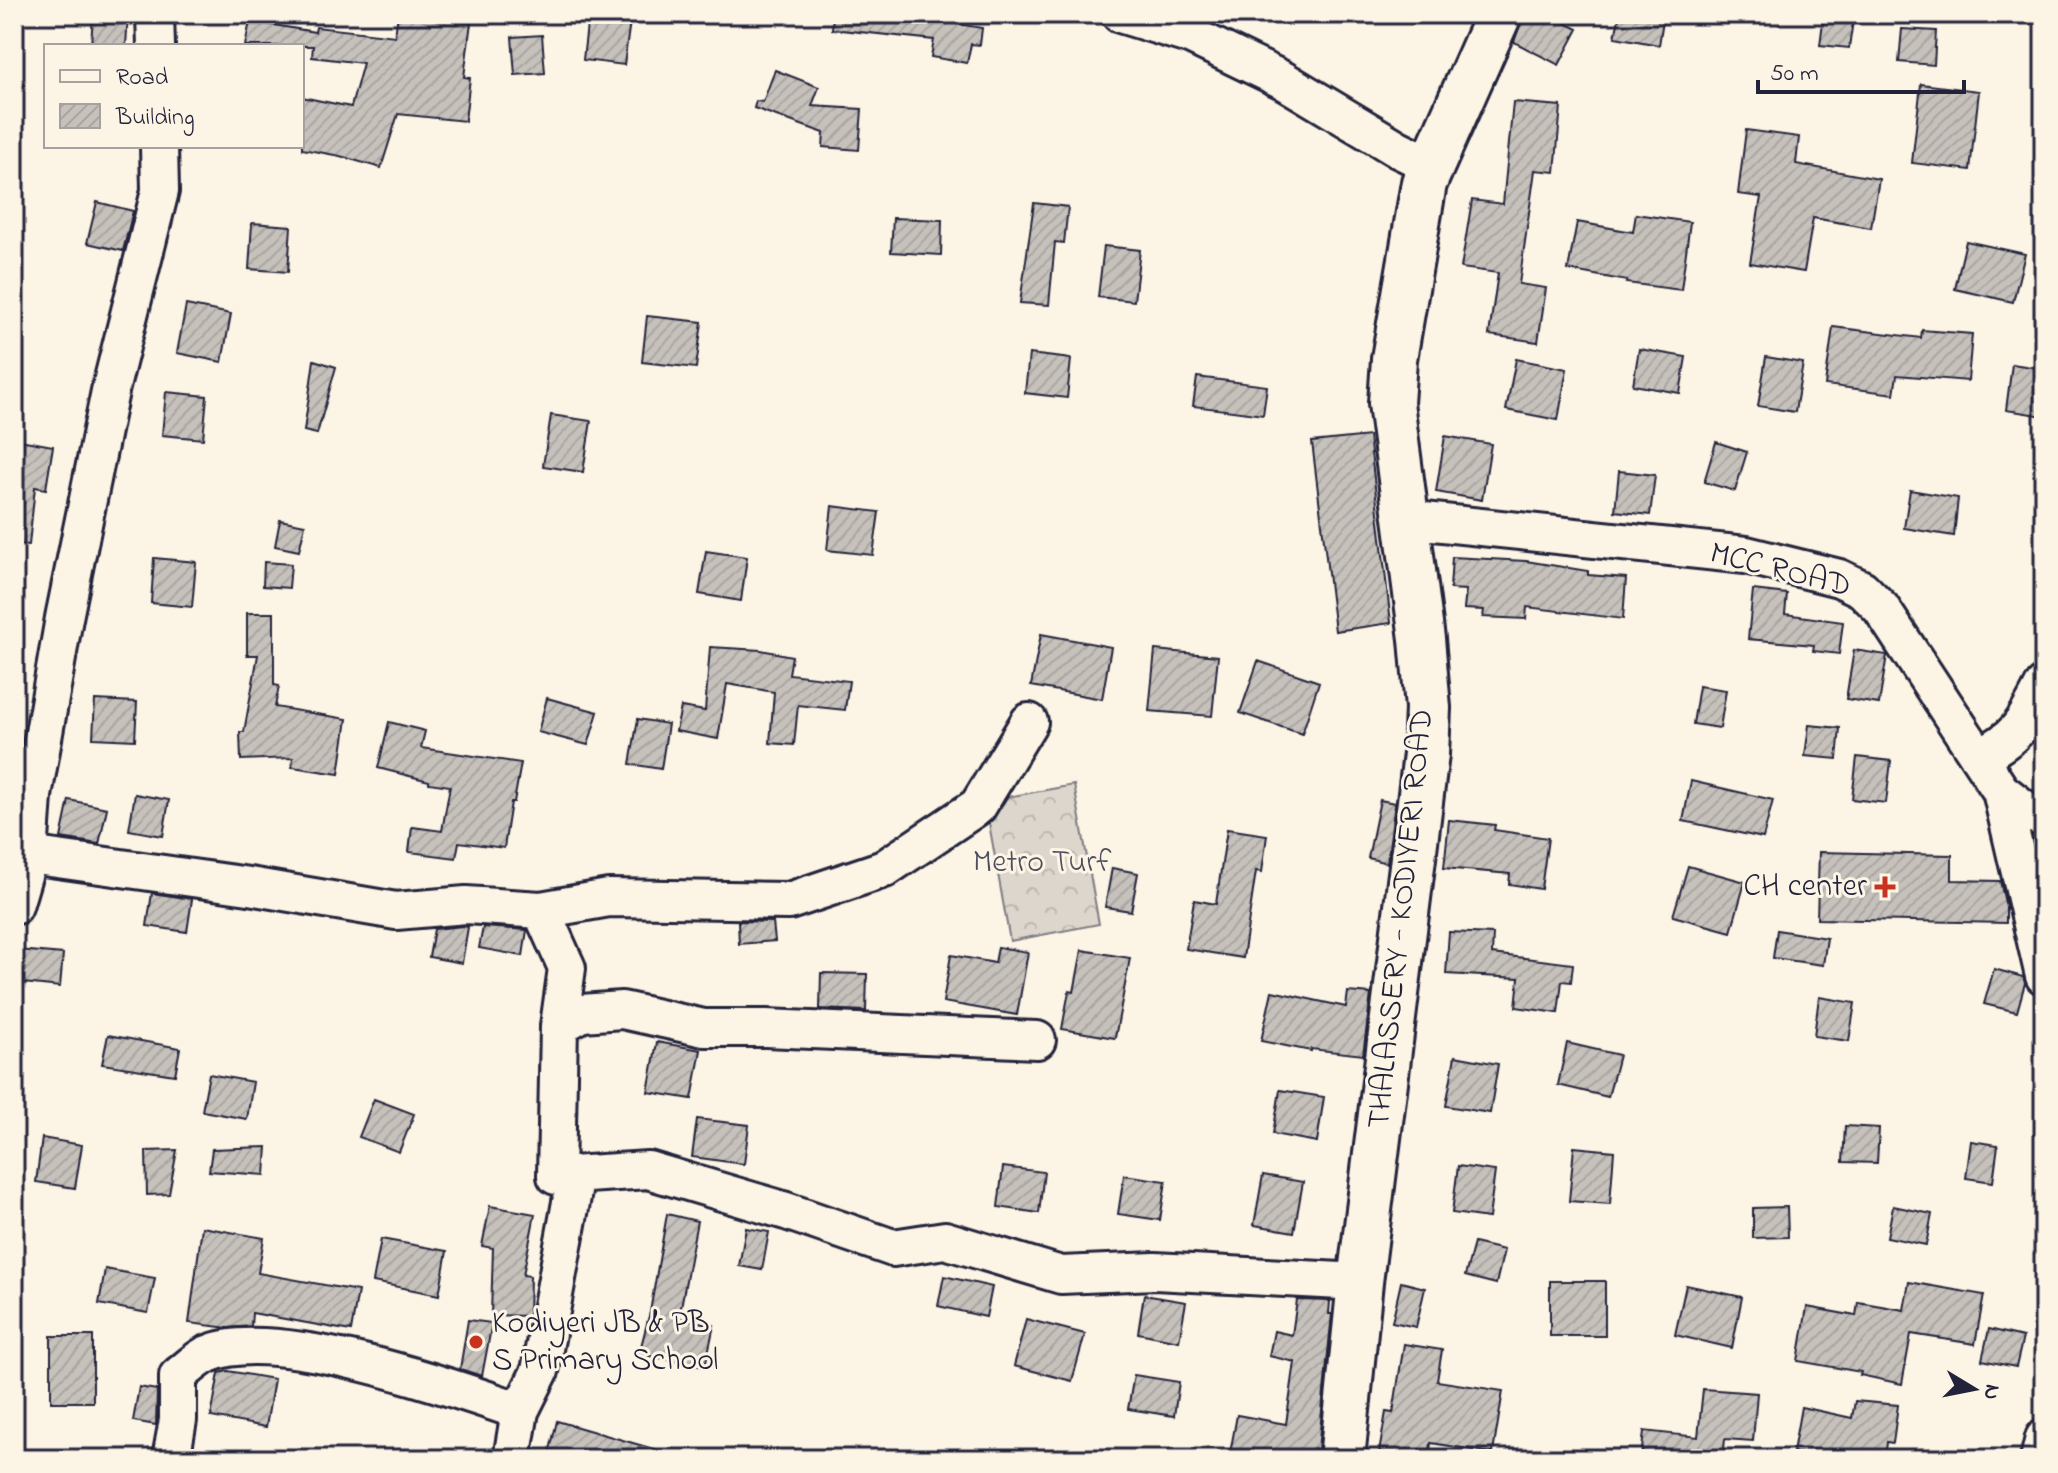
<svg xmlns="http://www.w3.org/2000/svg" width="2058" height="1473" font-family="'Indie Flower',sans-serif">
  <style>
    .forest { fill: url(#forest-crowns); stroke: #7f7c84; stroke-width: 2 }
    .building { fill: url(#building-hatch); stroke: #22223b; stroke-width: 2 }
    .lines { fill: none; stroke-linecap: round; stroke-linejoin: round }
    .minor-casing { stroke: #22223b; stroke-width: 42 }
    .major-casing { stroke: #22223b; stroke-width: 50 }
    .minor { stroke: #fcf5e5; stroke-width: 36 }
    .major { stroke: #fcf5e5; stroke-width: 44 }
    .poi-dot { fill: #c8321e; stroke: #fcf5e5; stroke-width: 3 }
    .labels { text-anchor: middle; dominant-baseline: central; stroke-width: 6; stroke-linejoin: round; paint-order: stroke }
    .street-label { font-size: 32px; fill: #22223b; stroke: #fcf5e5 }
    .park-label { font-size: 32px; fill: #504f5f; stroke: #fcf5e5 }
    .poi-label { font-size: 32px; fill: #22223b; stroke: #fcf5e5; text-anchor: end }
  </style>
  <defs>
    <pattern id="forest-crowns" width="20" height="18" patternUnits="userSpaceOnUse" patternTransform="scale(2)"><rect width="20" height="18" fill="#dcd6cc"/><path d="M2 6a3 3 0 1 1 6 0M12 15a3 3 0 1 1 6 0" fill="none" stroke="#bcb7b0"/></pattern>
    <pattern id="building-hatch" width="6" height="6" patternUnits="userSpaceOnUse" patternTransform="scale(2)"><rect width="6" height="6" fill="#c6c1bb"/><path d="M-1 1l2-2M0 6l6-6M5 7l2-2" fill="none" stroke="#aaa6a2"/></pattern>
  </defs>
  <rect width="100%" height="100%" fill="#fcf5e5"/>
  <filter id="ink" filterUnits="userSpaceOnUse"><feTurbulence type="fractalNoise" baseFrequency=".0125" numOctaves="2"/><feDisplacementMap in="SourceGraphic" scale="16" xChannelSelector="R" yChannelSelector="G"/><feConvolveMatrix kernelMatrix="1 2 1 2 8 2 1 2 1" color-interpolation-filters="sRGB"/></filter>
  <g filter="url(#ink)">
    <!-- forest -->
    <path class="forest" d="M1074 785 1099 924 1010 941 985 801Z"/>
    <!-- building -->
    <path class="building" d="M93 14H128L126 46H91Z
      M398 14H472L464 77 470 78 465 121 398 114 381 168 340 156 302 149V97L351 107 363 63 312 57 313 46H245L250 21 315 32 316 27 395 36Z
      M833 14H924L923 18 982 28 980 45 971 44 967 63 931 57 934 40 832 29Z
      M1524 14H1547L1578 29 1559 65 1514 42Z
      M1620 14H1664L1659 45 1615 37Z
      M1824 14H1854L1849 48 1820 45Z
      M588 16 630 21 624 65 583 60Z
      M1902 29 1936 31 1934 65 1899 62Z
      M542 35 545 73 515 75 512 37Z
      M775 70 819 87 812 106 862 109 859 150 823 147 824 133 754 108 756 101 763 102Z
      M1921 84 1979 91 1970 170 1912 163Z
      M1513 102 1561 106 1555 172 1535 170 1519 284 1546 288 1538 342 1489 335 1498 273 1461 268 1472 200 1503 204Z
      M1746 130 1799 137 1796 164 1879 179 1871 228 1813 218 1804 272 1750 263 1761 197 1738 194Z
      M97 202 133 211 123 251 87 243Z
      M1034 203 1068 207 1064 243 1055 242 1049 305 1020 303Z
      M1636 214 1690 222 1681 290 1626 283 1627 281 1568 270 1577 222 1633 232Z
      M893 218 942 220 941 255 891 252Z
      M252 223 291 226 288 272 249 269Z
      M1966 241 2025 254 2013 302 1955 289Z
      M1104 246 1140 250 1134 301 1098 297Z
      M186 305 231 314 222 362 177 353Z
      M647 316 702 322 696 368 642 362Z
      M1833 327 1921 338 1922 330 1972 334 1968 381 1897 375 1894 394 1825 385Z
      M1639 349 1686 357 1680 393 1633 385Z
      M1029 354 1071 359 1067 398 1025 393Z
      M1766 357 1803 363 1795 412 1758 406Z
      M1516 359 1567 369 1558 420 1506 410Z
      M314 360 336 367 317 434 304 431Z
      M2012 364 2044 369V416L2006 410Z
      M1197 377 1267 386 1263 415 1193 406Z
      M166 392 207 396 203 439 162 435Z
      M551 415 591 421 583 472 543 466Z
      M1369 436 1391 623 1335 631 1312 442Z
      M1445 436 1491 444 1482 500 1436 492Z
      M14 439 53 446 46 489 35 487 29 545 14 544Z
      M1716 442 1747 452 1735 491 1704 482Z
      M1619 471 1655 475 1650 515 1615 511Z
      M1910 490 1958 498 1954 536 1904 528Z
      M832 506 879 512 873 555 827 550Z
      M280 520 305 525 299 551 275 546Z
      M706 551 747 557 741 601 699 594Z
      M1452 557 1526 561 1588 571V575L1626 578 1623 619 1527 607 1526 619 1483 617 1484 610 1464 609 1466 590 1450 589Z
      M154 558 196 562 192 607 151 603Z
      M264 562 291 564 289 588 263 586Z
      M1753 590 1787 594 1785 614 1843 622 1839 654 1813 651 1814 645 1748 639Z
      M247 613H274V685L279 686 275 707 347 719 339 774 292 767 293 758 241 760 240 732H244L258 655H247Z
      M1041 634 1111 647 1102 699 1031 686Z
      M710 647 761 650 792 656 789 674 849 681 845 710 798 705 794 745 770 743 774 692 727 684 718 739 676 731 681 707 705 711Z
      M1155 650 1218 656 1212 716 1149 711Z
      M1854 650 1887 655 1879 704 1846 699Z
      M1258 661 1319 682 1302 734 1240 713Z
      M1699 686 1726 690 1720 728 1693 724Z
      M547 698 598 712 588 745 538 732Z
      M95 700 137 702 135 740 93 738Z
      M638 719 668 724 661 769 630 764Z
      M389 722 425 731 421 748 521 763 514 802H511L504 848 459 842 456 858 409 852 412 827 442 831 450 786 429 783V781L378 768Z
      M1809 725 1840 728 1837 759 1805 756Z
      M1857 757 1891 761 1886 803 1852 799Z
      M1691 781 1773 800 1763 838 1683 821Z
      M135 794 169 800 163 836 129 830Z
      M69 800 107 808 99 844 61 838Z
      M1380 800 1395 803 1387 863 1368 858Z
      M1449 820 1495 825 1494 830 1548 838 1541 889 1509 884 1510 874 1444 868Z
      M1227 829 1267 835 1262 872 1256 871 1243 958 1186 949 1194 900 1216 904Z
      M1819 852 1952 855V880L2000 881 2006 907V923L1817 919Z
      M1688 866 1745 882 1731 932 1673 916Z
      M1112 868 1138 873 1131 911 1105 907Z
      M152 893 192 899 187 932 147 926Z
      M738 921 773 922 775 941 739 944Z
      M463 926 468 927 462 963 429 957 434 929Z
      M483 927 527 930 523 956 479 948Z
      M1777 930 1827 938 1823 965 1773 958Z
      M1449 932 1493 934 1492 954 1573 964 1571 982 1562 981 1558 1013 1516 1007 1519 978 1446 974Z
      M998 947 1028 952 1017 1015 943 1002 951 955 995 963Z
      M17 950 63 954 60 987 14 982Z
      M1082 950 1130 958 1115 1038 1062 1029 1069 991 1074 992Z
      M1994 969 2023 977 2025 983 2017 1012 1984 1004Z
      M821 973 867 974 866 1011 820 1009Z
      M1272 991 1346 1007 1348 992 1371 994 1363 1055 1311 1049V1051L1261 1041Z
      M1819 997 1855 1003 1849 1041 1814 1036Z
      M108 1035 180 1048 175 1075 102 1064Z
      M657 1042 701 1050 692 1099 648 1092Z
      M1567 1043 1619 1055 1608 1097 1558 1085Z
      M1455 1056 1498 1064 1490 1113 1446 1106Z
      M209 1074 253 1082 247 1119 202 1111Z
      M1280 1090 1324 1097 1317 1142 1273 1134Z
      M374 1099 414 1114 399 1152 359 1137Z
      M697 1119 749 1125 744 1164 692 1157Z
      M1845 1126 1879 1128 1877 1163 1843 1162Z
      M42 1138 82 1145 75 1188 36 1182Z
      M1971 1141 1998 1145 1993 1182 1966 1178Z
      M267 1147 265 1175 209 1171 212 1149Z
      M1574 1147 1614 1151 1610 1204 1569 1201Z
      M177 1150 169 1194 147 1195 146 1151Z
      M1458 1166 1495 1171 1489 1218 1452 1213Z
      M1003 1167 1044 1172 1039 1213 998 1207Z
      M1124 1175 1166 1181 1160 1220 1118 1214Z
      M1263 1175 1303 1182 1294 1232 1254 1225Z
      M490 1206 535 1214 523 1275 530 1276 529 1316 491 1315 493 1248 482 1246Z
      M1893 1206 1932 1214 1926 1245 1887 1237Z
      M1787 1207 1788 1237 1753 1238V1208Z
      M667 1214 697 1221 679 1318 714 1325 705 1367 639 1354 650 1312Z
      M202 1227 264 1238 258 1273 358 1291 351 1331 252 1313 251 1326 228 1328 189 1323Z
      M746 1228 769 1232 762 1270 739 1266Z
      M381 1239 447 1251 439 1295 373 1282Z
      M1474 1243 1504 1250 1496 1284 1465 1276Z
      M105 1269 155 1278 148 1313 99 1304Z
      M944 1276 992 1287 986 1317 938 1306Z
      M1550 1281H1605V1336H1550Z
      M1401 1282 1425 1288 1416 1327 1392 1322Z
      M1909 1282 1984 1295 1975 1344 1911 1334 1902 1384 1860 1375 1861 1372 1798 1361 1807 1307 1856 1316 1858 1302 1904 1310Z
      M1686 1285 1742 1297 1732 1348 1675 1335Z
      M1144 1295 1186 1302 1179 1341 1138 1333Z
      M1297 1300 1330 1301 1329 1314H1332L1317 1459H1229L1237 1415 1286 1424 1295 1362 1269 1356 1274 1331 1292 1335Z
      M1026 1319 1085 1334 1072 1381 1014 1366Z
      M468 1320 492 1323 482 1376 460 1369Z
      M1989 1329 2023 1337 2016 1367 1982 1360Z
      M51 1336H93V1402H51Z
      M1404 1344 1442 1350 1437 1381 1503 1391 1493 1453 1431 1443 1429 1459 1379 1453 1386 1412 1393 1413Z
      M228 1371 274 1379 266 1427 211 1417 219 1373Z
      M1134 1375 1179 1382 1174 1416 1128 1409Z
      M139 1387 157 1390 156 1425 133 1421Z
      M1703 1389 1757 1393 1753 1441 1725 1439 1723 1459H1641L1644 1431 1698 1437Z
      M1855 1401 1898 1405 1893 1443 1887 1442 1885 1459H1824L1793 1452 1801 1407 1852 1418Z
      M557 1421 664 1452 663 1459H567L549 1454Z"/>
    <g class="lines">
      <defs>
        <path id="minor" d="M155 14 156 46
          M1120 14 1192 36 1283 80 1398 149 1431 165
          M1405 519 1746 555 1839 578 1862 589 1881 608 2001 791 2031 814 2044 817
          M1979 757C2019 736 2024 724 2044 685
          M2001 791 2044 976
          M29 855 249 886 396 911 466 905 541 910 567 968 559 1026 556 1176 648 1170 786 1211 893 1248 945 1240 1061 1275 1155 1271 1360 1282
          M14 906 29 855 33 796 64 618 110 391 160 191 159 146
          M541 910 609 898 789 901 884 869 978 806 1029 722
          M559 1026 582 1013 622 1010 704 1028H766L1037 1040
          M171 1459 178 1420V1376C187 1369 198 1358 208 1354 271 1325 454 1388 520 1411
          M512 1459 520 1411 540 1371 576 1175
          M2039 1459 2044 1438"/>
        <path id="major" d="M1342 1459 1360 1282 1426 754 1428 708 1422 639 1391 403 1394 359 1424 183 1499 14"/>
      </defs>
      <!-- minor casing -->
      <use href="#minor" class="minor-casing"/>
      <!-- major casing -->
      <use href="#major" class="major-casing"/>
      <!-- minor -->
      <use href="#minor" class="minor"/>
      <!-- major -->
      <use href="#major" class="major"/>
    </g>
  </g>
  <!-- markers -->
  <g class="poi-dot">
    <path d="M1881 875h8v8h8v8h-8v8h-8v-8h-8v-8h8z"/>
    <circle cx="476" cy="1342" r="8"/>
  </g>
  <g class="labels">
    <!-- street labels -->
    <g class="street-label">
      <text transform="translate(1780 571) rotate(14)">MCC ROAD</text>
      <text transform="translate(1402 919) rotate(-84)">THALASSERY - KODIYERI ROAD</text>
    </g>
    <!-- park labels -->
    <g class="park-label">
      <text x="1042" y="863">Metro Turf</text>
    </g>
    <!-- poi labels -->
    <g class="poi-label">
      <text x="1867" y="887">CH center</text>
      <text x="492" y="1324" text-anchor="start">Kodiyeri JB &amp; PB<tspan x="492" dy="37">S Primary School</tspan></text>
    </g>
  </g>
  <!-- margin -->
  <rect width="2058" height="1473" fill="none" stroke="#fcf5e5" stroke-width="48"/>
  <rect x="24" y="24" width="2010" height="1425" fill="none" stroke="#22223b" stroke-width="3" filter="url(#ink)"/>
  <!-- legend -->
  <rect x="44" y="44" width="260" height="104" fill="#fcf5e5" stroke="#a5a1a1" stroke-width="2"/>
  <rect x="60" y="70" width="40" height="12" fill="#fcf5e5" stroke="#a5a1a1" stroke-width="2"/>
  <text x="116" y="84" font-size="24" fill="#22223b">Road</text>
  <rect x="60" y="104" width="40" height="24" fill="url(#building-hatch)" stroke="#a5a1a1" stroke-width="2"/>
  <text x="116" y="124" font-size="24" fill="#22223b">Building</text>
  <!-- north arrow -->
  <g transform="translate(1974 1389) rotate(100)" stroke="#fcf5e5" stroke-width="6" paint-order="stroke">
  <path d="M0-6L14 30L0 20L-14 30Z" fill="#22223b"/>
  <text y="-12" font-size="22" font-weight="bold" text-anchor="middle" fill="#22223b">N</text>
  </g>
  <!-- scale -->
  <path d="M1758 80v12h206v-12" fill="none" stroke="#22223b" stroke-width="4"/>
  <text x="1770" y="80" font-size="24" fill="#22223b" stroke="#fcf5e5" stroke-width="6" paint-order="stroke">50 m</text>
</svg>
